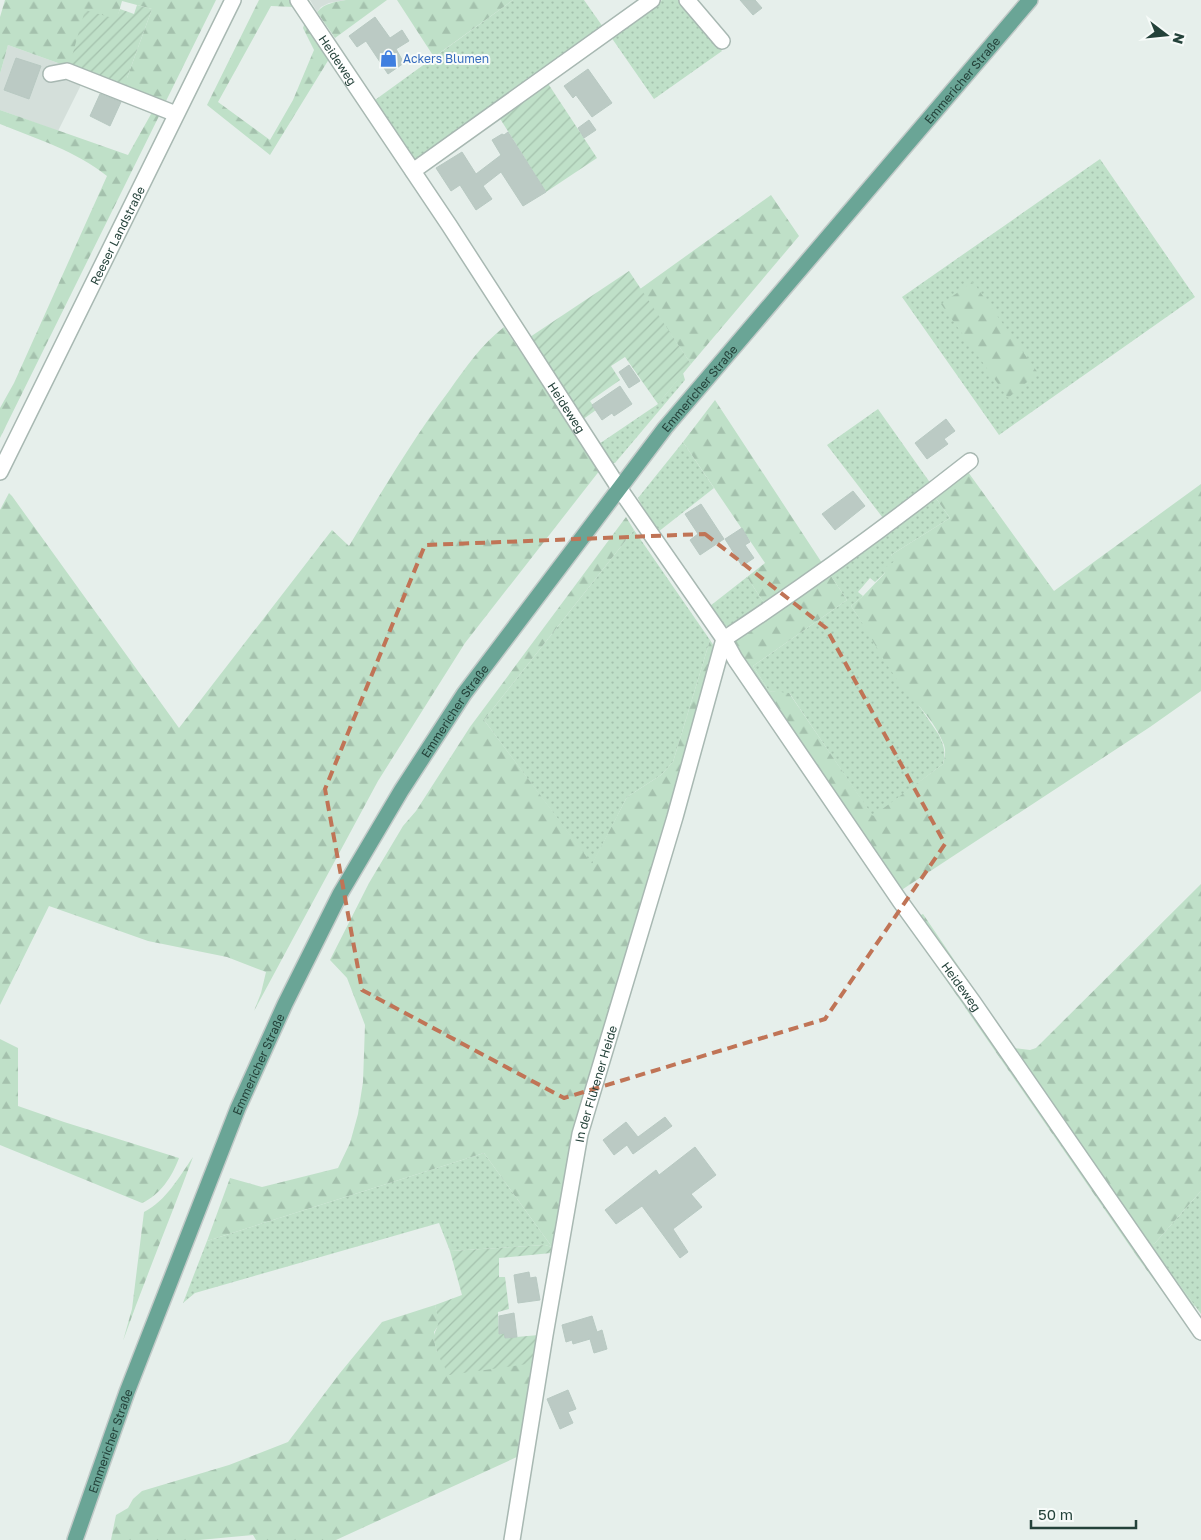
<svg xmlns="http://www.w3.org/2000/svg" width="1201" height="1540" font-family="'Golos Text',sans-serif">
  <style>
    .built { fill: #d4dfda }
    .grass { fill: url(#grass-dots) }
    .forest { fill: url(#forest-firs) }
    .garden { fill: url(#garden-furrows) }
    .building { fill: #bbcac4; stroke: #b8c9c2 }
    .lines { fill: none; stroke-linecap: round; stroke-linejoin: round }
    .minor-casing { stroke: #a8b8b2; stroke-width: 18 }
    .major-casing { stroke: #c2cac8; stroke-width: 18 }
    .minor { stroke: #fff; stroke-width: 15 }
    .major { stroke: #6aa596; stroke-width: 15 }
    .marked { fill: none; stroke: #c07456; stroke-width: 4; stroke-dasharray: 10 6; stroke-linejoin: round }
    .labels { text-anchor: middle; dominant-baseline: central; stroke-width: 4; stroke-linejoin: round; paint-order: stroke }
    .shop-label { font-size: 12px; fill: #366cbe; stroke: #f7fbf9; text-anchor: start }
    .street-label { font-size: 12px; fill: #24423a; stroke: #f7fbf9 }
  </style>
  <defs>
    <pattern id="grass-dots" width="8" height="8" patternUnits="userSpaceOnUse" patternTransform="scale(1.25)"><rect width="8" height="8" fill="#bfe0c8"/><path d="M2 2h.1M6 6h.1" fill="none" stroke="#a4c1ad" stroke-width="1.8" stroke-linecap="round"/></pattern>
    <pattern id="forest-firs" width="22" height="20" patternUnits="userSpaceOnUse" patternTransform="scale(1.25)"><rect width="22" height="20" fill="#bfe0c8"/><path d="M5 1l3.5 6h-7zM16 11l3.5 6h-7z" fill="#a4c1ad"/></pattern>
    <pattern id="garden-furrows" width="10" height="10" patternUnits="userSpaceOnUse" patternTransform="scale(1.25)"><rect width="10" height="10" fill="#bfe0c8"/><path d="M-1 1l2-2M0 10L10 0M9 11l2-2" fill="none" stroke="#a4c1ad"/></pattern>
  </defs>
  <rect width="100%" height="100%" fill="#e6efeb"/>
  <!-- built -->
  <path class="built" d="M310 0H346L329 3 321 7 317 12Z
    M8 45 69 67 83 81 58 131 0 110V74Z"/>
  <!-- grass -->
  <path class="grass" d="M513 0H584L603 27 415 161 375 100Z
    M662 0H681L722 51 654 99 611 37Z
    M1100 159 1195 297 999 435 902 297Z
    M683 373 685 380 615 463H611L596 446 658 404Z
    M878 409 931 484 883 518 827 445Z
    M683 442 714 488 658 532 645 512 638 498Z
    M935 497 950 518 891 555 896 561 883 570 885 573 875 582 870 578 858 592 863 596 851 606 939 735C944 746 946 752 943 764L873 817 790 694 769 691 753 666 847 600 829 573Z
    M634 530 710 640 673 762 661 775 627 797 592 865 484 720Z
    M747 577 764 603 731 626H724L710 606Z
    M484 1153 552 1247 545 1245 450 1251 439 1223 195 1293 183 1303 207 1241Z
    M1201 1191V1314L1150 1245 1155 1243Z"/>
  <!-- forest -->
  <path class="forest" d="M5 0H216L166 101 127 88V78L152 9 122 1 117 19 69 67 8 45 0 74V17Z
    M259 0H291L295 7 271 6 218 102 270 140 293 100 314 50 303 28 305 22 329 59 270 155 207 105Z
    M346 0H387L335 38 317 12C325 3 335 2 346 0Z
    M397 0H513L434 57Z
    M155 107 161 112 0 438V408L14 383 107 176C76 151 37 139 0 124V110L128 155Z
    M771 195 799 236 691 364 640 289Z
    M973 282 1038 373 1008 398 941 304Z
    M504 327 600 470 465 643 378 781 254 1011 261 993 266 972 227 957 148 941 49 906 0 1005V510L9 493 12 496 179 728 332 530 349 546C381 493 412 440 449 391 466 367 481 345 504 327Z
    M715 400 822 563 764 603 747 577 765 563 683 442Z
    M968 472 1054 591 1201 484V691L1150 727 900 891 732 646 733 639 829 573 847 600 753 666 769 691 789 693 873 816 943 764C945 757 946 752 944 745 935 720 914 702 899 682 881 658 868 630 851 606L863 596 885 573 882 570 895 561 891 555 950 518 935 497Z
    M626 517 634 530 484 720 592 864 627 797 661 775 673 762 710 640 716 649 574 1128 552 1247 484 1153 207 1241 230 1178 262 1187 338 1168 350 1143 358 1114 363 1082 365 1025 347 978 330 960 369 883 403 826 416 811 470 727Z
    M1201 884V1191L1155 1243 1151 1245 1195 1306 1180 1316 1138 1258 906 922 923 914 1014 1048 1030 1050 1036 1048Z
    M0 1039 18 1048V1106L64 1122 179 1158C172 1177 160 1195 142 1203L0 1145Z
    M193 1157C170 1219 145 1279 123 1341L132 1309 144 1212C166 1201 179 1177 193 1157Z
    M435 1305 439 1320 438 1326 434 1332V1339L437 1352 534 1363 519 1456 336 1540H256L253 1535 199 1540H111L116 1515 128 1508 133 1499 142 1491 229 1465 288 1442 340 1373 382 1322Z"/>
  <!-- garden -->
  <path class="garden" d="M137 5 152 9 127 78V88L69 67 85 10 116 19 120 9 134 14Z
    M547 82 597 158 546 192 499 117Z
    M629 271 691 364 658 404 625 357 611 366 620 380 590 401 596 410 582 420 527 339Z
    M545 1245 552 1247 551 1253 499 1258V1277H505L509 1309 498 1312 499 1334 505 1333 506 1338 539 1335 534 1363 449 1375C443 1364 435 1352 434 1339 433 1333 437 1330 438 1324 439 1318 436 1311 435 1305L462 1295 450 1251Z"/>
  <!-- building -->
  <path class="building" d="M740 0H755L762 8 753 15Z
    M375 17 390 38 402 30 409 41 396 49 404 63 388 74 366 41 357 47 349 36Z
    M16 58 41 66 29 99 4 90Z
    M588 69 612 103 592 117 576 95 573 98 564 86Z
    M100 94 121 102 110 126 90 116Z
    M589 120 596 130 584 138 578 128Z
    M508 132 546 192 523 206 501 172 483 186 492 199 476 210 460 185 451 191 436 168 462 152 476 174 501 155 492 140 502 134 504 135Z
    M629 365 640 381 629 388 619 372Z
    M620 386 632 404 614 416 612 413 602 420 592 405Z
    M946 419 955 431 944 439 948 444 927 459 915 443Z
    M853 491 865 506 835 530 822 514Z
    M701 504 724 539 700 555 690 540 698 534 685 514Z
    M742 528 750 542 745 545 754 558 742 566 725 539Z
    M665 1117 672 1126 633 1154 627 1145 614 1155 603 1140 626 1122 638 1137Z
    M695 1147 716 1175 691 1194 702 1207 673 1229 688 1252 680 1258 642 1206 616 1224 605 1210 656 1170 659 1175Z
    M529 1272 530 1278 536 1277 540 1300 518 1303 514 1275Z
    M514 1313 517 1337 505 1338 504 1333 499 1334V1316Z
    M592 1316 597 1332 602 1330 607 1349 594 1353 590 1339 573 1344 572 1340 566 1342 562 1325Z
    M568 1390 576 1409 568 1412 573 1423 560 1429 547 1399Z"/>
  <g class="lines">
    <defs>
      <g id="minor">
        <path id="s1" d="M298 0 449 225 619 488 724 639 735 659 900 901 973 1002 1201 1332"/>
        <path d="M687 0 722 41"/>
        <path d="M51 74 67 71 176 114"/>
        <path d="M413 171 652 0"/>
        <path id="s2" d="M0 472 233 0"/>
        <path id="s3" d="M512 1540 545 1335 580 1134 675 817 724 639C809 583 890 524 970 461"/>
      </g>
      <g id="major">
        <path id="s4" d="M75 1540 127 1392 238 1108 285 1004 340 894 401 791 464 694 665 428 1030 0"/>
      </g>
    </defs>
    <!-- minor casing -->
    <use href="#minor" class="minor-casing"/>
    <!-- major casing -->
    <use href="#major" class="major-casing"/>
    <!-- minor -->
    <use href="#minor" class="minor"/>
    <!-- major -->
    <use href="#major" class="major"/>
  </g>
  <!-- marked area -->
  <path class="marked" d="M705 534 826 628 945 844 825 1019 564 1098 362 990 325 789 425 545Z"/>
  <!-- icons -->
  <defs>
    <symbol id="shop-bare" viewBox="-9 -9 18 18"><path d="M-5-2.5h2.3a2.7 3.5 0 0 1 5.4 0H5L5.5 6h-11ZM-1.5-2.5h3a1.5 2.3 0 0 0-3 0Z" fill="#3f7fe0" stroke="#f7fbf9" stroke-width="2.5" paint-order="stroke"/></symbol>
  </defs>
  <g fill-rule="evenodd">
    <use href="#shop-bare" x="376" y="46" width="25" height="25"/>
  </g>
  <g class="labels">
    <!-- shop labels -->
    <g class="shop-label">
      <text x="403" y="58">Ackers Blumen</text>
    </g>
    <!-- street labels -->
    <g class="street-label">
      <text stroke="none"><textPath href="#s1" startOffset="72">Heideweg</textPath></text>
      <text stroke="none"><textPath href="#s4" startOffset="1725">Emmericher Straße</textPath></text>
      <text stroke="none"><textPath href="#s2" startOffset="264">Reeser Landstraße</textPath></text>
      <text stroke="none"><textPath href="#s4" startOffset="1320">Emmericher Straße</textPath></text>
      <text stroke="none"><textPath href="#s1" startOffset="488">Heideweg</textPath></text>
      <text stroke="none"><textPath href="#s4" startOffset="915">Emmericher Straße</textPath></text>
      <text stroke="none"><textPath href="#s1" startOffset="1189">Heideweg</textPath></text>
      <text stroke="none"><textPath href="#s4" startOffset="510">Emmericher Straße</textPath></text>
      <text stroke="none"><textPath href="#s3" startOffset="464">In der Flürener Heide</textPath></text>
      <text stroke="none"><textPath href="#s4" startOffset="105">Emmericher Straße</textPath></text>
    </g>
  </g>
  <!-- north arrow -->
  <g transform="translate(1166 35) rotate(106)" stroke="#f7fbf9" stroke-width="4" paint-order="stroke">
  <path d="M0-4L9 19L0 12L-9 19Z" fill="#24423a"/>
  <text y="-8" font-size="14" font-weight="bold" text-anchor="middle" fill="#24423a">N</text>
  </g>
  <!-- scale -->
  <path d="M1031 1520v8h105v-8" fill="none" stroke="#24423a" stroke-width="2.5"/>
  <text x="1038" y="1520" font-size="15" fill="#24423a" stroke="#f7fbf9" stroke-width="4" paint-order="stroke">50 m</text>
</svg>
